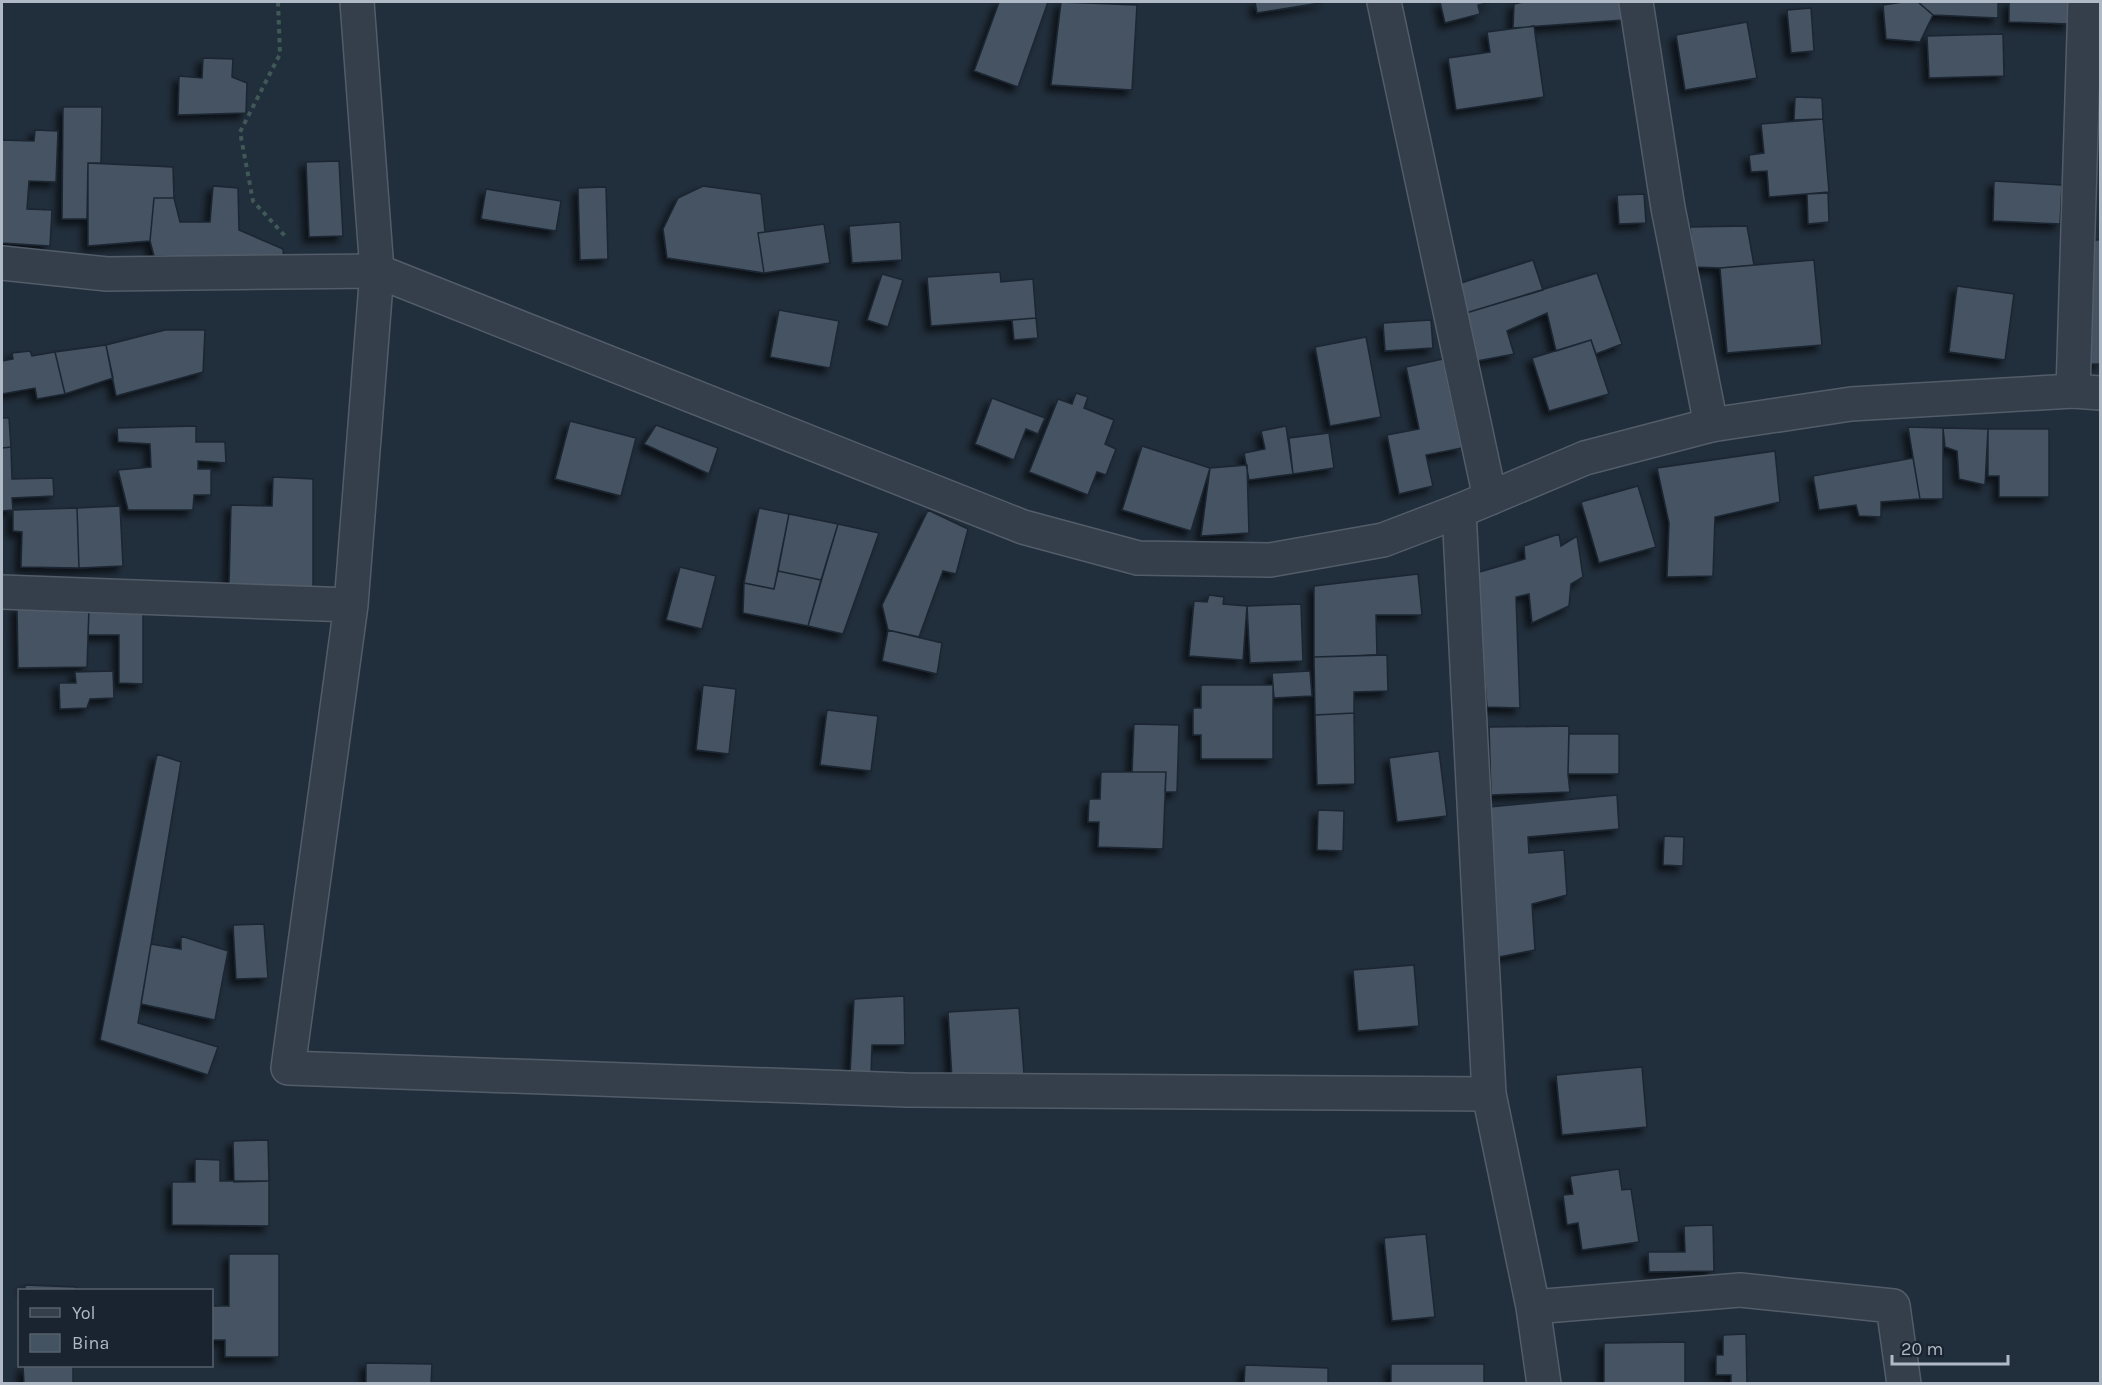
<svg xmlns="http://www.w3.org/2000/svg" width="2102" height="1385" font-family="Karla,sans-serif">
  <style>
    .building { fill: #445362; stroke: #1c2632; stroke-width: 1.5; filter: url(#shadow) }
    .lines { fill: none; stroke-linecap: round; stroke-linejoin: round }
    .minor-casing { stroke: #535d69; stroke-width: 36 }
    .tertiary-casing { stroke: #535d69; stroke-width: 36 }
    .path { stroke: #415859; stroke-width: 4; stroke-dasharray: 4.5 4.5; stroke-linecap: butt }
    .minor { stroke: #353f4b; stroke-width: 33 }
    .tertiary { stroke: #353f4b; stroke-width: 33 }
  </style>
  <defs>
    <filter id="shadow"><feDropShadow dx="-5.5" dy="5.5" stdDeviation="3" flood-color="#0009"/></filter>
  </defs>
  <rect width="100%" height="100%" fill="#212e3b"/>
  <!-- building -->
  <path class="building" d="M999 2H1048L1018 87 974 71Z
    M1061 2 1137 5 1132 90 1051 85Z
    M1255 2H1326L1257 13Z
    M1440 2H1492L1478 5 1480 14 1445 23Z
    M1523 2H1622L1624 20 1513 28 1514 4Z
    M1903 2H1918L1933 15 1920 42 1886 39 1883 5Z
    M1918 2H1998V18L1933 15Z
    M2009 2H2069V24L2009 22Z
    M1811 8 1814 51 1791 53 1787 10Z
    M1747 22 1757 78 1685 90 1676 35Z
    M1534 26 1544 97 1456 110 1448 58 1490 52 1487 32Z
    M2003 34 2004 76 1929 78 1927 36Z
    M203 58 233 59 232 77 247 83 246 113 178 115 179 76 202 78Z
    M1795 97 1822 98 1823 119 1794 120Z
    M63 107H102L101 163H88L87 219H62Z
    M1823 119 1829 192 1769 197 1767 171 1751 172 1749 155 1764 153 1761 124Z
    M35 130 58 131 56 182 29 181 27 209 52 210 50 246 2 243V140L34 141Z
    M339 161 343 236 309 237 306 162Z
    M88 163 173 167 174 198H154L150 241 88 246Z
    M1994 181 2062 185 2060 224 1993 221Z
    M213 186 238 188 239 230 283 249 284 261 154 256 150 241 154 198H174L180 222H210Z
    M703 186 761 194 765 232 758 233 764 273 667 258 663 229 678 198Z
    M606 187 608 259 580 260 578 188Z
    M486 189 561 201 556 231 481 219Z
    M1828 193 1829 222 1808 224 1807 194Z
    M1644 194 1646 223 1619 224 1617 195Z
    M900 222 902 260 852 263 849 226Z
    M824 224 830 263 764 273 758 233Z
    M1747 226 1754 265 1720 268 1694 267 1690 227Z
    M2092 240H2100V364H2088Z
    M1533 260 1543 290 1466 313 1461 283Z
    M1814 260 1822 345 1727 353 1720 268Z
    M1000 272 1001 282 1033 279 1036 318 931 326 927 277Z
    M1597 273 1622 344 1596 354 1591 340 1556 351 1547 313 1507 331 1514 354 1472 362 1466 313Z
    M882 274 903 280 888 327 867 320Z
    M1957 286 2014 294 2005 360 1949 352Z
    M779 310 839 321 830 368 770 357Z
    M1036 318 1038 338 1014 340 1012 320Z
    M1431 320 1433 348 1385 351 1383 323Z
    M165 330H205L203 372 116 396 106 345Z
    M1366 337 1381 417 1330 426 1315 347Z
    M1591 340 1609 394 1549 411 1532 358Z
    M106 345 113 378 65 394 55 352Z
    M30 351 32 356 55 352 65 394 37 399 35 388 2 394V361L13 359 12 353Z
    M1443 359 1462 448 1426 455 1433 486 1399 494 1387 435 1419 429 1406 367Z
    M1076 393 1088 397 1084 408 1114 420 1105 444 1116 449 1106 475 1097 472 1088 495 1029 472 1058 399 1072 404Z
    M992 398 1045 418 1038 434 1026 429 1014 460 975 444Z
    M2 418H9L11 447 2 448Z
    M570 421 636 438 621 496 555 479Z
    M656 425 718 448 709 474 644 444Z
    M196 426V442H225L226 463 198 461V469H211V495H194L193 510H128L118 470 151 467 150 444 118 442 117 428Z
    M1286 426 1293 474 1249 480 1244 453 1265 449 1261 431Z
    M1908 427 1943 428V499H1920Z
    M1943 428 1988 429 1985 485 1959 479 1957 451 1945 447Z
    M1988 429H2049V497H1999V476H1988Z
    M1329 433 1334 468 1293 474 1289 438Z
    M1142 446 1210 468 1191 531 1122 510Z
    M11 447 12 479 53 478 54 496 12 498 13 510 2 511V448Z
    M1775 451 1780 502 1715 517 1713 576 1667 577 1669 523 1657 468Z
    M1913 458 1920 499 1881 502V517L1859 516 1856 505 1819 510 1813 476Z
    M1247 465 1249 533 1201 536 1210 468Z
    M273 477 313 479V588L229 586 231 505 272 506Z
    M1638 486 1656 547 1599 563 1581 502Z
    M120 506 123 566 79 568 77 508Z
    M77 508 79 568 21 567 22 532 13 531V510Z
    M759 508 789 514 774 589 744 583Z
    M928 510 968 529 956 574 943 571 919 637 888 630 882 605Z
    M789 514 838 524 821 580 778 571Z
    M838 524 879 533 843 634 808 626Z
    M1559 534 1561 546 1577 536 1583 577 1571 584 1569 606 1532 623 1529 594 1516 597 1520 708 1487 707 1476 573 1525 559 1524 546Z
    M680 567 716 576 702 629 666 620Z
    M778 571 821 580 808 626 743 613 744 583 774 589Z
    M1418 574 1422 615H1376L1377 655 1314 657V586Z
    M1209 595 1224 597 1223 604 1247 606 1243 660 1189 656 1194 601 1207 602Z
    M1301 604 1303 661 1250 663 1247 606Z
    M17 607 89 609 87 667 18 668Z
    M89 609H143V684L119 683V635H88Z
    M888 630 942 643 937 674 882 661Z
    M1387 655 1388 691 1354 692V713L1315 715 1314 657Z
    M113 671 114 698 90 699 87 708 60 709 59 683H76L75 672Z
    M1310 671 1312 696 1274 698 1272 673Z
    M703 685 736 689 729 754 696 750Z
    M1201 685H1273V759H1201V735H1193V708H1201Z
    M827 710 878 716 871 771 820 765Z
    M1354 713 1355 784 1317 785 1315 715Z
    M1134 724 1179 725 1177 792H1165L1166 772H1132Z
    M1569 726 1568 774 1570 792 1491 795 1489 727Z
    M1569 734H1619V774H1568Z
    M1439 751 1447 816 1397 822 1389 758Z
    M157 754 181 762 138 1023 218 1047 208 1075 100 1040Z
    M1101 772H1166L1163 849 1098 847 1099 822H1088L1089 799H1100Z
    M1617 795 1619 829 1528 837 1529 853 1564 850 1567 895 1532 904 1535 950 1499 957 1489 807Z
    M1318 810 1344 811 1343 851 1317 850Z
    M1664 836 1684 837 1683 866 1663 865Z
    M264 924 268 978 236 979 233 925Z
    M181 936 228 951 215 1020 141 1004 151 944 181 949Z
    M1414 965 1419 1026 1358 1031 1353 970Z
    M904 996 905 1045H872L871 1076 850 1074 854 999Z
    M1019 1008 1024 1074 952 1079 948 1012Z
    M1642 1067 1647 1127 1562 1135 1556 1075Z
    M268 1140 269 1181 234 1182 233 1141Z
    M195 1159 220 1160V1181H269V1226L172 1225V1182H195Z
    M1619 1169 1622 1190 1631 1189 1639 1242 1582 1250 1578 1223 1567 1225 1563 1195 1573 1194 1570 1176Z
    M1713 1225 1714 1271 1649 1272 1648 1252H1685L1684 1226Z
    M1426 1234 1435 1317 1392 1321 1384 1238Z
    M229 1254H279V1357H225V1340H212V1306H229Z
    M25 1285 76 1287V1290H25Z
    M1746 1334 1747 1384H1731V1375H1716V1355H1723V1335Z
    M1685 1342V1384H1604V1343Z
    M366 1363 432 1364 431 1384H366Z
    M1391 1364H1484V1384H1391Z
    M1245 1365 1328 1368V1384H1244Z
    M23 1366H73V1384H24Z"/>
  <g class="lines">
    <defs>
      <path id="minor" d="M357 2 377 271 351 605 288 1068 907 1090 1489 1094
        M1384 2 1490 498
        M1636 2 1668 208 1711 425
        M2073 391 2085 2
        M1459 511 1489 1094 1533 1307 1544 1384
        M2 592 351 605
        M1533 1307 1740 1290 1893 1306 1904 1384"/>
      <path id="tertiary" d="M2 263 107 274 377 271 1023 527 1138 558 1270 560 1383 540 1459 511 1585 458 1711 425 1851 404 2073 391 2100 393"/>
    </defs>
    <!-- minor casing -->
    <use href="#minor" class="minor-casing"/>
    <!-- tertiary casing -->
    <use href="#tertiary" class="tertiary-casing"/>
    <!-- path -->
    <path class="path" d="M278 2 280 54 240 132 253 201 285 236"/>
    <!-- minor -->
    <use href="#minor" class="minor"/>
    <!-- tertiary -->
    <use href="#tertiary" class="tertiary"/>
  </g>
  <!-- border -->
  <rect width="2102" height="1385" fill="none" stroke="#b0bac7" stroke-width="6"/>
  <!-- legend -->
  <rect x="18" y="1289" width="195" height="78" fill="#1a2430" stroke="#56606c" stroke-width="1.5"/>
  <rect x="30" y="1308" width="30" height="9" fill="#353f4b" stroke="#56606c" stroke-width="1.5"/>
  <text x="72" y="1319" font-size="18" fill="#b0bac7">Yol</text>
  <rect x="30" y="1334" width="30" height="18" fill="#445362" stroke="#56606c" stroke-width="1.5"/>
  <text x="72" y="1349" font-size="18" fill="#b0bac7">Bina</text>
  <!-- scale -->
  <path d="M1892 1355v9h116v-9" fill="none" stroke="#b0bac7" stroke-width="3"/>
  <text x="1901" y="1355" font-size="18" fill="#b0bac7" stroke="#1a2430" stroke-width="4.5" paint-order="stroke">20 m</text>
</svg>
